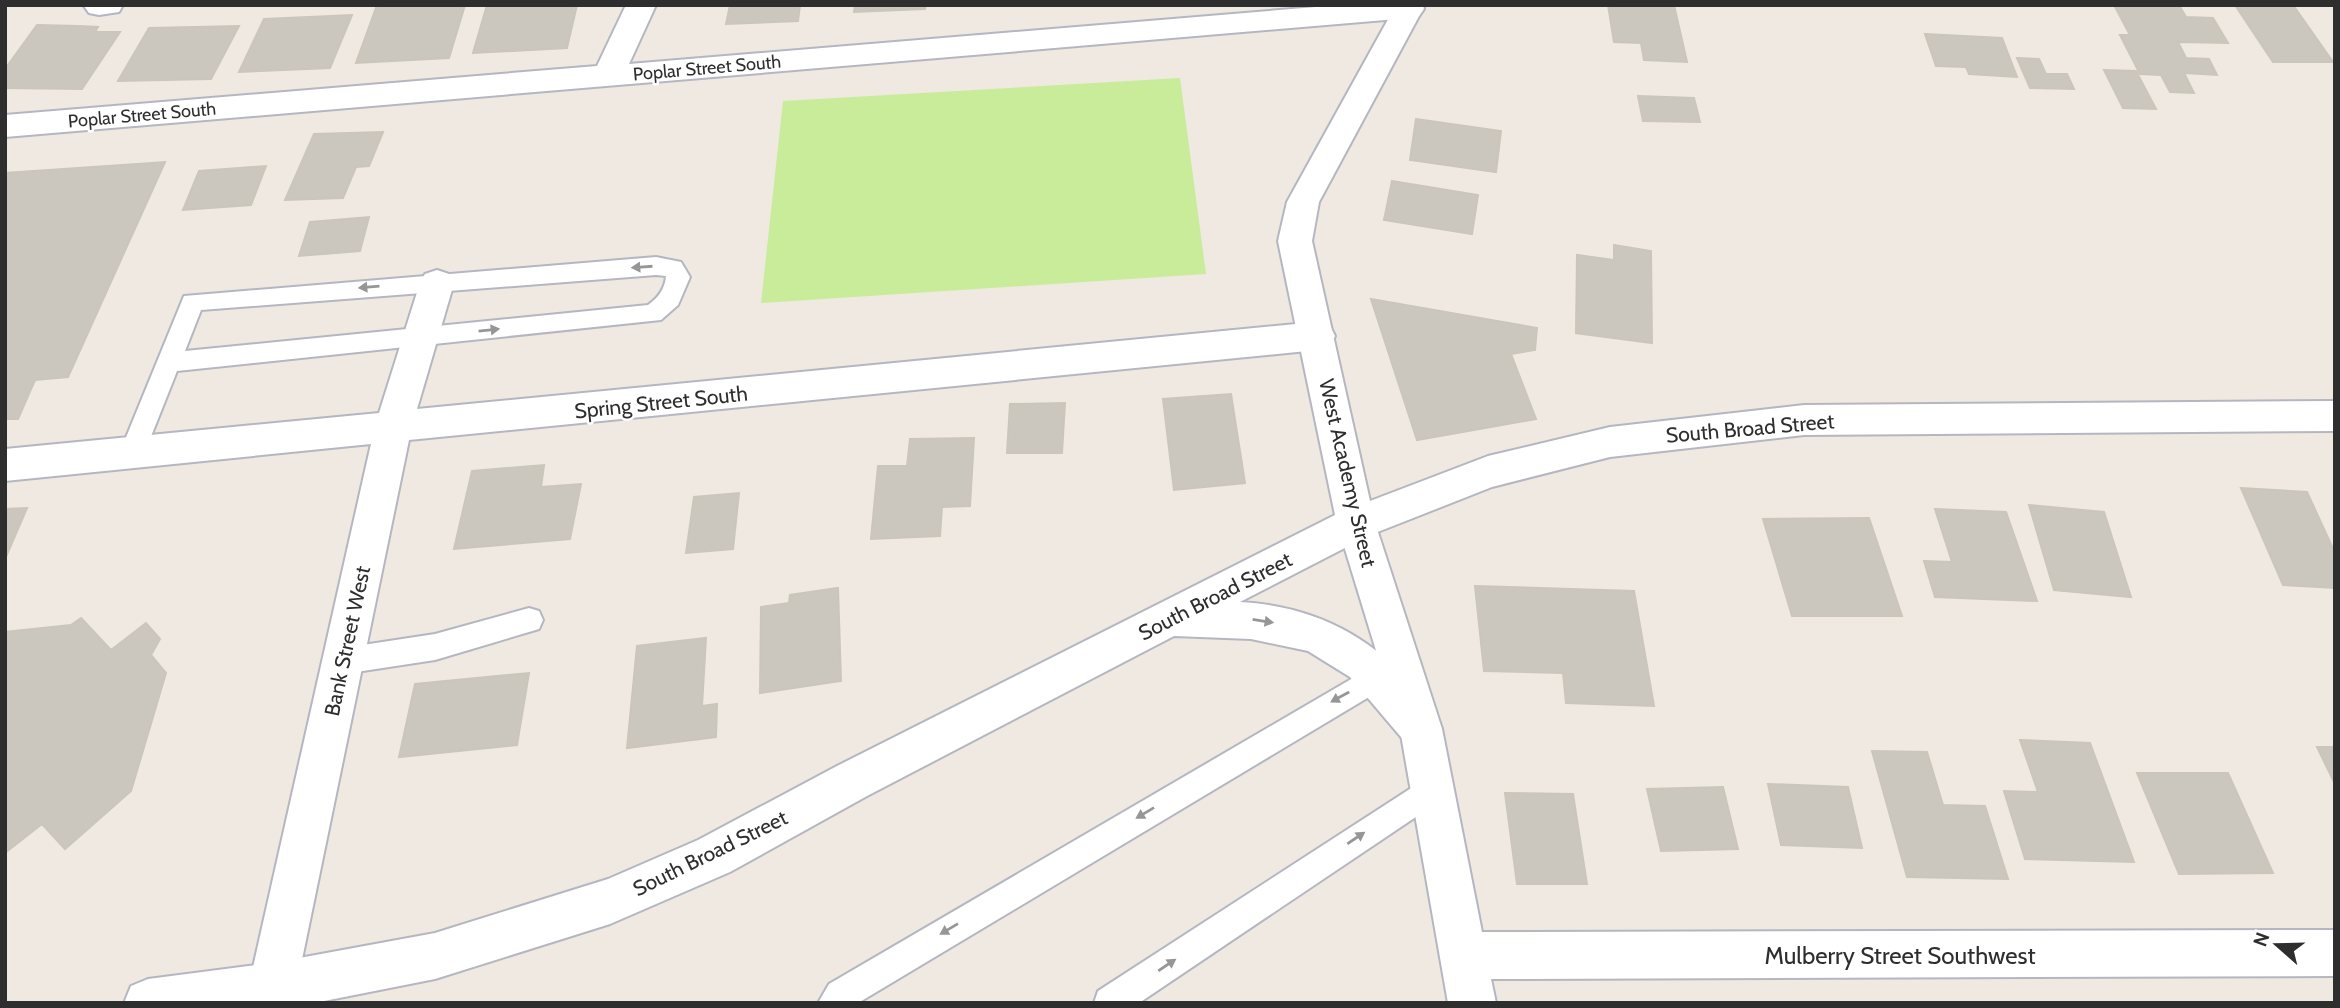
<svg xmlns="http://www.w3.org/2000/svg" width="2340" height="1008" font-family="Cabin,sans-serif">
  <style>
    .pitch { fill: #c9ec9a }
    .building { fill: #cbc7bf; stroke: #cbc5ba; stroke-width: 2 }
    .lines { fill: none; stroke-linecap: round; stroke-linejoin: round }
    .lane-casing { stroke: #b4b7c1; stroke-width: 4 }
    .street-casing { stroke: #b4b7c1; stroke-width: 4 }
    .secondary-casing { stroke: #b4b7c1; stroke-width: 4 }
    .lane { fill: #fff; fill-rule: evenodd }
    .street { fill: #fff; fill-rule: evenodd }
    .secondary { fill: #fff; fill-rule: evenodd }
    .oneway { fill: #969696 }
    .labels { text-anchor: middle; dominant-baseline: central; stroke-width: 5; stroke-linejoin: round; paint-order: stroke }
    .far-street-label { font-size: 18px; fill: #2e2e2e; stroke: #fff }
    .street-label { font-size: 21px; fill: #2e2e2e; stroke: #fff }
    .near-street-label { font-size: 24px; fill: #2e2e2e; stroke: #fff }
  </style>
  <rect width="100%" height="100%" fill="#efe9e1"/>
  <!-- pitch -->
  <path class="pitch" d="M1180 78 1206 274 761 303 783 101Z"/>
  <!-- building -->
  <path class="building" d="M377 5H465L449 58 356 63Z
    M487 5H577L567 48 473 53Z
    M730 5H800L798 21 726 24Z
    M855 5H926L925 9 854 12Z
    M1608 5H1674L1687 62 1644 60 1641 43 1614 42Z
    M2114 5H2179L2186 17 2213 18 2228 43 2178 42 2186 58 2209 59 2217 75 2184 73 2194 93 2170 92 2161 75 2140 74 2120 35H2130Z
    M2235 5H2293L2333 62H2273Z
    M352 15 330 68 239 72 264 19Z
    M37 25 79 26 98 27 95 32H120L82 89 5 88V69Z
    M239 26 211 79 118 81 149 28Z
    M1925 34 2002 38 2017 77 1969 74 1966 67 1936 66Z
    M2017 58 2039 59 2046 74H2067L2074 89 2030 88Z
    M2104 70 2136 71 2156 109 2123 108Z
    M1638 96 1694 98 1700 122 1643 121Z
    M1416 119 1501 131 1496 172 1410 160Z
    M383 132 369 166 356 167 343 198 285 200 314 134Z
    M165 162 68 377 35 380 18 419H5V173Z
    M266 166 251 205 183 210 199 171Z
    M1392 181 1478 195 1472 234 1384 220Z
    M369 217 360 251 299 256 310 222Z
    M1614 245 1651 251 1652 343 1576 333 1577 255 1614 260Z
    M1371 299 1537 328 1535 350 1511 354 1536 419 1417 440Z
    M1231 394 1245 483 1174 490 1163 399Z
    M1065 403 1062 453H1007L1010 404Z
    M974 438 970 506 942 507 940 536 871 539 878 466H907L910 439Z
    M544 465 541 487 581 484 570 539 454 549 472 471Z
    M2241 488 2307 492 2335 553V588L2283 585Z
    M739 493 733 549 686 553 694 497Z
    M2029 505 2104 512 2131 597 2054 590Z
    M27 508 5 559V509Z
    M1935 509 2006 512 2037 601 1935 597 1924 561 1952 562Z
    M1869 518 1902 616H1792L1763 519Z
    M1475 586 1634 591 1654 706 1566 703 1563 673 1484 671Z
    M838 588 841 681 760 693 761 607 789 603 790 595Z
    M81 618 111 650 146 623 160 639 151 655 166 673 131 791 65 849 42 824 5 853V632L71 625Z
    M706 638 702 706 717 704 716 737 627 748 637 646Z
    M529 673 517 745 399 757 415 684Z
    M2020 740 2090 743 2134 862 2025 859 2004 791 2038 792Z
    M2317 747H2335V784Z
    M1872 751 1927 752 1943 805 1985 806 2008 879 1907 877Z
    M2137 773H2228L2273 873 2179 874Z
    M1768 784 1848 787 1862 848 1781 845Z
    M1723 787 1738 849 1661 851 1647 789Z
    M1505 793 1573 794 1587 884H1517Z"/>
  <g class="lines">
    <defs>
      <path id="lane" d="M656 257 681 262 690 277 678 305 661 320 177 371 142 459 133 463 124 459 120 452 184 296ZM656 275 666 276C665 289 658 298 648 305L185 351 201 310Z
        M529 608 539 611 543 620 539 629 435 660 343 674 333 670 329 661 333 652 343 648 435 634Z
        M1389 657 1399 661 1403 670 1399 679 858 1003H818L829 984Z
        M1433 774 1444 778 1448 788 1444 798 1139 1003H1094L1098 991Z"/>
      <path id="street" d="M123 5 119 12 99 15 89 13 84 6Z
        M626 5H656L629 64 1340 5H1421L1424 9 1419 16 1409 18 5 137V115L597 66Z
        M437 270 449 274 454 283 417 409 1317 322 1330 326 1335 336 1330 346 1317 350 409 440 293 1003H245L371 444 5 481V449L379 413 420 283 425 274Z
        M1356 506 1370 511 1375 523 1442 729 1482 932 2335 930V976L1491 979 1496 1003H1448L1400 729 1337 523 1342 511Z"/>
      <path id="secondary" d="M1396 5H1425L1319 202 1312 241 1370 501 1488 456 1610 427 1804 405 2335 401V431L1804 435 1610 457 1492 487 1370 535 1240 602C1311 606 1370 634 1415 689 1425 702 1436 713 1442 729L1436 743 1421 749 1406 743 1350 677 1308 651 1251 639 1174 636 867 796 730 872 610 924 435 979 314 1003H124L131 986 148 979 272 963 435 933 608 879 698 840 837 766 1335 515 1278 241 1287 202Z"/>
    </defs>
    <!-- lane casing -->
    <use href="#lane" class="lane-casing"/>
    <!-- street casing -->
    <use href="#street" class="street-casing"/>
    <!-- secondary casing -->
    <use href="#secondary" class="secondary-casing"/>
    <!-- lane -->
    <use href="#lane" class="lane"/>
    <!-- street -->
    <use href="#street" class="street"/>
    <!-- secondary -->
    <use href="#secondary" class="secondary"/>
  </g>
  <!-- one-way arrows -->
  <defs><path id="oneway-solid" d="M-6-.8H1V-3.2L6.5 0L1 3.2V.8H-6Z" transform="scale(1.75)"/></defs>
  <g class="oneway">
    <use href="#oneway-solid" transform="translate(642 267) rotate(176)"/>
    <use href="#oneway-solid" transform="translate(369 287) rotate(175)"/>
    <use href="#oneway-solid" transform="translate(489 330) rotate(-6)"/>
    <use href="#oneway-solid" transform="translate(1263 621) rotate(9)"/>
    <use href="#oneway-solid" transform="translate(1340 697) rotate(151)"/>
    <use href="#oneway-solid" transform="translate(1145 813) rotate(149)"/>
    <use href="#oneway-solid" transform="translate(1356 838) rotate(-34)"/>
    <use href="#oneway-solid" transform="translate(949 929) rotate(149)"/>
    <use href="#oneway-solid" transform="translate(1167 965) rotate(-34)"/>
  </g>
  <g class="labels">
    <!-- far-street labels -->
    <g class="far-street-label">
      <text transform="translate(707 68) rotate(-5)">Poplar Street South</text>
      <text transform="translate(142 115) rotate(-5)">Poplar Street South</text>
    </g>
    <!-- street labels -->
    <g class="street-label">
      <text transform="translate(661 402) rotate(-6)">Spring Street South</text>
      <text transform="translate(1750 428) rotate(-5)">South Broad Street</text>
      <text transform="translate(1348 473) rotate(77)">West Academy Street</text>
      <text transform="translate(1215 596) rotate(-27)">South Broad Street</text>
      <text transform="translate(347 641) rotate(-78)">Bank Street West</text>
      <text transform="translate(710 853) rotate(-26)">South Broad Street</text>
    </g>
    <!-- near-street labels -->
    <g class="near-street-label">
      <text x="1900" y="955">Mulberry Street Southwest</text>
    </g>
  </g>
  <!-- border -->
  <rect width="2340" height="1008" fill="none" stroke="#2e2e2e" stroke-width="14"/>
  <!-- north arrow -->
  <g transform="translate(2277 945) rotate(290)" stroke="#ffffff" stroke-width="5" paint-order="stroke">
  <path d="M0-5L12 26L0 18L-12 26Z" fill="#2e2e2e"/>
  <text y="-10" font-size="19" font-weight="bold" text-anchor="middle" fill="#2e2e2e">N</text>
  </g>
</svg>
